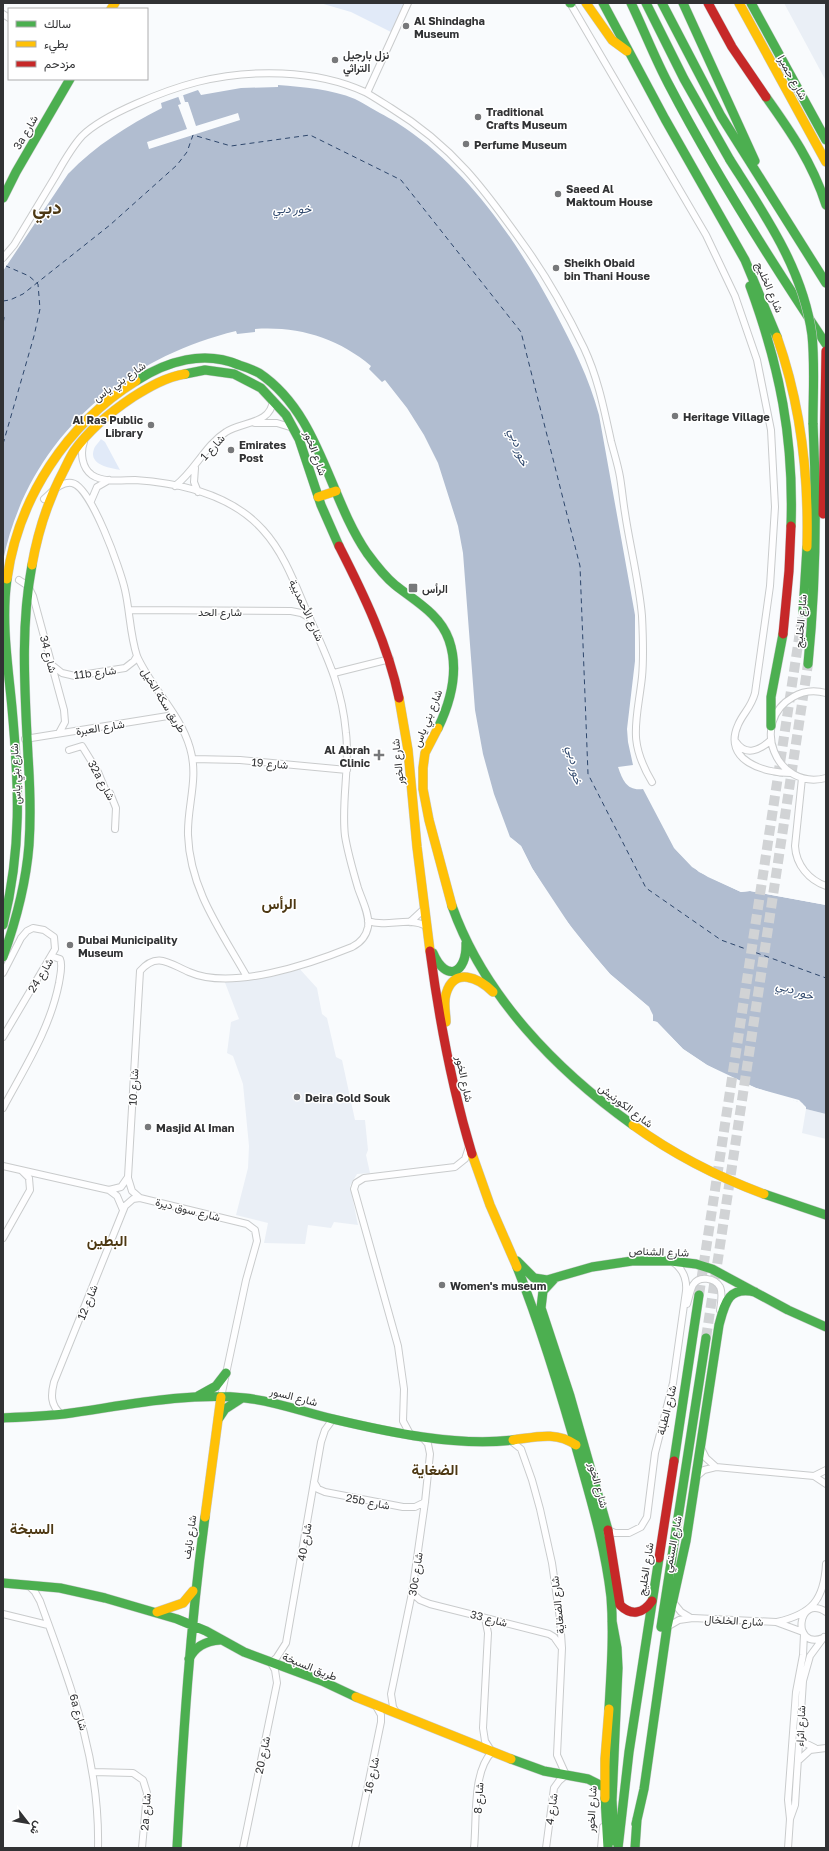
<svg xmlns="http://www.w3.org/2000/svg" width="829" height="1851" font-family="'Golos Text',Vazirmatn,sans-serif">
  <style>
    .built { fill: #eaeff6 }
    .green { fill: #e1eaf8 }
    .water { fill: #b1bdd0 }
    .pier { fill: #f9fbfd }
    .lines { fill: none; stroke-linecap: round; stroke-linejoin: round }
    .ferry { stroke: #2e476c; stroke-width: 1; stroke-dasharray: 5 4; stroke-linecap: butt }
    .primary-tunnel { stroke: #d1d3d5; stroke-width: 10; stroke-dasharray: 10 5; stroke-linecap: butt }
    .street-casing { stroke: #c9cbcc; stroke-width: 8 }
    .fast-casing { stroke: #c9cbcc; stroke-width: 10 }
    .slow-casing { stroke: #c9cbcc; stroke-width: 10 }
    .jam-casing { stroke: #c9cbcc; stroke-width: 10 }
    .street { stroke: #fefeff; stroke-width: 6 }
    .fast { stroke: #4caf50; stroke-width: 9 }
    .slow { stroke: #ffc107; stroke-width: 9 }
    .jam { stroke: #c62828; stroke-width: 9 }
    .fast-bridge-casing { stroke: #c9cbcc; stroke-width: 10; stroke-linecap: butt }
    .fast-bridge { stroke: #4caf50; stroke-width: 9 }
    .poi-dot { fill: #77787a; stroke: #fff; stroke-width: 1.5 }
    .labels { text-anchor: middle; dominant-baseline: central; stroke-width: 3; stroke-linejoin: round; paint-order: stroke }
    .poi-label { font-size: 11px; font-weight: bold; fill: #313234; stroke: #fff; text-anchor: start }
    .street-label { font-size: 11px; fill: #313234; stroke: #fff }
    .water-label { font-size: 12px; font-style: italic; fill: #2e476c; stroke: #fff }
    .district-label { font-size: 15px; font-weight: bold; fill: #4d3813; stroke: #fff }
    .town-label { font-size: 19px; font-weight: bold; fill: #4d3813; stroke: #fff }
  </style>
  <rect width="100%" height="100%" fill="#f9fbfd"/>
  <!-- built -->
  <path class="built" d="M784 3H826V81Z
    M297 966 317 988 322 1014 327 1018 336 1057 342 1060 355 1120H365L368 1150 366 1155 370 1173 357 1174 350 1186 358 1225 334 1222 331 1228 308 1225 305 1244 264 1243 268 1223 236 1215 248 1168 249 1146 243 1084 233 1056 227 1053 231 1022 239 1019 224 980Z
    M806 1109 826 1114V1139L802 1133Z"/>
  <!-- green -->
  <path class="green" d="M320 3H407L395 34 351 12Z
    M101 439 105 442 120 470C110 468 88 465 94 449 95 446 99 442 101 439Z"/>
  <!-- water -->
  <path class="water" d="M278 85C304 87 331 89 355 99 361 102 366 105 371 108 383 115 394 120 405 128 471 173 518 243 555 312 573 346 589 378 599 415L635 615V661L627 729 628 742 633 765 618 767C623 781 627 791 643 789L674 848 692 867 708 877 741 892 750 891 826 905V1114L806 1109 802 1103 756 1088 707 1065 683 1049 657 1022 653 1021 649 1007 610 974 573 930 532 868 521 846 510 837 494 794 483 754 475 710 463 553 458 526 438 463 424 435 407 408 385 380 382 382 369 369 371 366C338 338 298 326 255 329V332L237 334 236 331C120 359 27 442 3 561V271L68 174C96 145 127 126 162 108L161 103 198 90 201 95 241 88 278 87Z"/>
  <!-- pier -->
  <path class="pier" d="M183 95 185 102H188L196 126 238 113 240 120 149 149 147 142 187 129 178 105 181 104 178 96Z
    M510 837 521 846 532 868 558 910 596 958 610 974 649 1007 653 1015V1021L657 1022 683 1049 707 1065 728 1076 756 1088 799 1100 806 1107V1111L798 1102 755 1090 727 1078 706 1066 682 1050 656 1023 652 1022 651 1016 647 1008 609 976 594 960 557 911 530 869 519 847Z
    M674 848 700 870 742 890 751 889 820 901 826 903V905L750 891 741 892 699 872Z"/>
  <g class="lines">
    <!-- ferry -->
    <path class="ferry" d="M3 301 10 300 23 294 110 225 177 165 187 152 193 135 231 146 310 135 401 180 521 332 580 566 588 774 646 888 721 940 826 978
      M3 308 4 318 3 324
      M3 444 34 336 40 309 38 284 29 276 6 266"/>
    <!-- primary-tunnel -->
    <path class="primary-tunnel" d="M699 1295 803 612
      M706 1338 808 664"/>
    <defs>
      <path id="street" d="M570 3 706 235 735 296 757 360 771 430 775 507 770 586 755 693C751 708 743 713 738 725 722 761 765 773 791 773
        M3 14 9 18
        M367 93 408 3
        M3 258 14 245C28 222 41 200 55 177 63 163 71 148 82 136 104 114 166 90 197 82 250 69 315 69 365 92 374 97 383 103 391 108 453 146 485 190 526 248 548 279 567 313 584 348 598 378 604 409 611 441 614 453 618 465 620 477 622 489 623 501 625 513 630 547 639 581 642 616 643 636 644 656 642 677 637 722 627 740 652 782
        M255 423H277L293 428
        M84 442C80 453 82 468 92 475 104 483 122 480 135 480 180 483 232 495 263 530 284 553 295 584 307 612 326 655 342 686 346 733 350 767 341 802 345 836 348 854 353 871 358 888 362 900 370 915 368 927 366 937 360 943 352 947 310 964 232 991 189 972 170 964 157 951 140 971L128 1177 121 1187 109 1190
        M195 468 194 482 198 492
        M175 486C195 471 205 445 226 432 242 421 271 425 273 400
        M44 499C52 492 61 481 72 483 91 486 121 571 125 590 130 612 130 635 137 656 151 688 180 713 190 748 199 778 187 806 188 835 190 890 221 931 247 977
        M91 501 97 487 109 480
        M19 580 28 586 33 596 64 710 65 722 59 733
        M129 610 291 611 301 613 310 618
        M52 665 62 673 75 676 125 668 134 661 137 656
        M334 673 390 659
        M826 693C815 690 803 691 793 697 749 722 776 791 826 778
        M25 739 174 715
        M736 742C746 757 760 750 771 740
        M69 750 82 746 98 772 105 789 110 793 116 808 115 829
        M193 759 240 760 347 770
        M802 778 795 846C796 865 809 880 826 886
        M368 921C387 928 409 916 426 926
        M410 922 424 909
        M3 973 21 938 27 931 33 928 44 930 54 937 55 949 3 1037
        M3 1108C25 1067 50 1029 59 983 60 976 63 965 60 959L51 956
        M3 1166 109 1190 117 1196 123 1210
        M128 1178 132 1191 140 1198 247 1224 255 1230 257 1241 246 1280 221 1397
        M3 1238 30 1190 29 1178 22 1171
        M687 1304C689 1298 690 1291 693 1285 699 1275 715 1278 720 1287 723 1293 721 1303 720 1310
        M61 1414C50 1405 51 1394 54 1382L125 1206 133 1199 140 1198
        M410 1434 403 1421 404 1389 398 1346 354 1189 356 1183 364 1178 455 1167 465 1159 469 1147
        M511 1441 521 1449 532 1480 540 1509 552 1563 560 1619 562 1648 557 1755 566 1775 559 1781 554 1788 546 1848
        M701 1448 706 1458 716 1467
        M814 1476 826 1470
        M696 1477 704 1470 716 1467 814 1476 826 1484
        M314 1482 318 1489 325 1492 403 1507H415L425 1502
        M608 1530 615 1533H629L641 1527 647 1517 655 1453 673 1383 686 1291C687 1279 683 1269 673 1262
        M28 1585 35 1592 40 1601C70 1684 100 1757 98 1848
        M412 1593 420 1600 430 1604 549 1634 554 1637 561 1647
        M673 1602 681 1612 691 1618
        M3 1614 48 1625
        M777 1622C812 1614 824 1600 826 1564
        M667 1627 679 1620 693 1618 776 1622 803 1632
        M823 1638C791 1650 797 1593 826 1612
        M396 1712 393 1707 391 1694 412 1593 425 1502 430 1454 428 1444 422 1437
        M800 1734 805 1743 815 1748
        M798 1761 810 1750 826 1748
        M93 1772 133 1773 143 1780 147 1793 142 1848
        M790 1819 795 1805 803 1681 810 1656 824 1637
        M243 1848 277 1683 275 1670 271 1663 277 1657 286 1643 321 1442 325 1430 333 1419
        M355 1848 381 1722V1715L376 1706
        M474 1848C477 1820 472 1772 492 1752L485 1741 483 1728 488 1633 485 1618
        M601 1848 603 1827
        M788 1848 790 1819 788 1800 796 1692 803 1655 804 1634"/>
      <path id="fast" d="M570 3H571
        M603 3 665 119 745 260 777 337
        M631 3C644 30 655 59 669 85 716 175 770 260 826 344
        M646 3 684 79 730 160
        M662 3 721 116 826 283
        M683 3 755 161
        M751 3 826 140
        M766 97C791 132 813 164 826 205
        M3 198 16 172 70 79
        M750 286C780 368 794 438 791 526
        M185 374 205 370 234 374 261 388 286 415 299 439 321 505 339 546
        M136 381C167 361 204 350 239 365 246 367 253 370 259 373 320 414 328 496 367 553 375 564 384 576 395 585 415 601 440 614 449 640 459 669 451 701 438 728
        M803 612 807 547
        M808 664C816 584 817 504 813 423
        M771 726V697L783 634
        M452 906C484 996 556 1070 633 1125
        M3 925C22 849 19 786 12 708 8 665 1 622 7 579
        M433 953C446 983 467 974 466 943
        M3 957C16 921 26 883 29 845 31 816 30 786 28 756 25 693 20 628 32 565
        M764 1194 826 1215
        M517 1261 534 1278 547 1280 592 1267 632 1261H671L696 1264 712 1269 788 1310 826 1327
        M517 1267C543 1332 563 1400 582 1468 594 1510 606 1553 611 1597 614 1634 611 1672 609 1709
        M554 1279 543 1291 541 1308 570 1396 608 1530
        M198 1396 216 1386 226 1373
        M3 1418C23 1417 44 1416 64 1414 123 1406 184 1392 245 1398 275 1401 303 1412 333 1419 388 1432 457 1447 513 1440
        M219 1418 225 1409 242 1398
        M674 1461 699 1295
        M3 1583 60 1588 105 1598 177 1619 206 1631 244 1652 322 1681 356 1697
        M612 1621 617 1648 618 1668 612 1800 614 1841
        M661 1627 706 1338
        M189 1659C195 1646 206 1641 220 1640
        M511 1759 544 1771 588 1779 604 1787
        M605 1798 608 1848
        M636 1824 644 1789 667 1627 686 1541 719 1325C725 1303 728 1286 755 1292
        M177 1848C183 1737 190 1627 205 1517
        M618 1848 629 1752 659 1558
        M635 1848 637 1819"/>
      <path id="slow" d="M586 3 612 40 627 51
        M739 3 826 162
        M111 9 115 3
        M777 337C801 405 809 475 807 547
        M318 497 336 491
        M32 565C38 531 48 500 64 470 67 464 70 457 74 451 89 430 112 411 133 397 149 387 166 377 185 374
        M7 579C18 498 67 424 136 381
        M399 698 408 750 417 847 430 951
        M438 728 425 753 423 768V789L429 820 452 906
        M446 1022C446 1013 443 1003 446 994 454 966 479 978 493 992
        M633 1125C673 1154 718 1177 764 1194
        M472 1154 490 1205 517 1267
        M513 1440C536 1437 556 1431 576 1445
        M205 1517 221 1397
        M157 1612 183 1603 193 1591
        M356 1697 511 1759
        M605 1798V1759L609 1709"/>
      <path id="jam" d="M708 3 732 47 766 97
        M823 514 826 351
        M339 546C364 595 388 645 399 698
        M783 634 789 571 791 526
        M430 951C439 1019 452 1088 472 1154
        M608 1530 620 1605C631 1616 643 1614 652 1601
        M659 1558 674 1461"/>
    </defs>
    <!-- street casing -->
    <use href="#street" class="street-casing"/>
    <!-- fast casing -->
    <use href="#fast" class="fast-casing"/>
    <!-- slow casing -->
    <use href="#slow" class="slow-casing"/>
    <!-- jam casing -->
    <use href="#jam" class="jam-casing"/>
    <!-- street -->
    <use href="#street" class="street"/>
    <!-- fast -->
    <use href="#fast" class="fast"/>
    <!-- slow -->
    <use href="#slow" class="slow"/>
    <!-- jam -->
    <use href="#jam" class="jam"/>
    <defs>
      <path id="fast-bridge" d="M730 160C765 215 803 269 812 335 815 364 813 394 813 423"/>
    </defs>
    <!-- fast-bridge casing -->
    <use href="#fast-bridge" class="fast-bridge-casing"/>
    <!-- fast-bridge -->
    <use href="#fast-bridge" class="fast-bridge"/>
  </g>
  <!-- markers -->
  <g class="poi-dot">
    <circle cx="406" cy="26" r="4"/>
    <circle cx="335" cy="60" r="4"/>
    <circle cx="478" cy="117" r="4"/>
    <circle cx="466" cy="144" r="4"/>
    <circle cx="558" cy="194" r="4"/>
    <circle cx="556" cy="268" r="4"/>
    <circle cx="675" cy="416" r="4"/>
    <circle cx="151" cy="425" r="4"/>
    <circle cx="231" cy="450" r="4"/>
    <rect x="408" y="583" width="10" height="10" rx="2"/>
    <path d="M377 749h4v4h4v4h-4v4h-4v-4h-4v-4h4z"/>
    <circle cx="70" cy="945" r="4"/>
    <circle cx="297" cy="1097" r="4"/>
    <circle cx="148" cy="1127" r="4"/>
    <circle cx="442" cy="1285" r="4"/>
  </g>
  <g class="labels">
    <!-- poi labels -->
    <g class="poi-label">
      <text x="414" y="20">Al Shindagha<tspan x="414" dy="13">Museum</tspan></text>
      <text x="343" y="54">نزل بارجيل<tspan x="343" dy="13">التراثي</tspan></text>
      <text x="486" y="111">Traditional<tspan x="486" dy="13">Crafts Museum</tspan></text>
      <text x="474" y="144">Perfume Museum</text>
      <text x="566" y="188">Saeed Al<tspan x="566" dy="13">Maktoum House</tspan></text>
      <text x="564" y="262">Sheikh Obaid<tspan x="564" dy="13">bin Thani House</tspan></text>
      <text x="683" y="416">Heritage Village</text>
      <text x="143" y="419" text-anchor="end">Al Ras Public<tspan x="143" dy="13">Library</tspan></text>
      <text x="239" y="444">Emirates<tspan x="239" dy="13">Post</tspan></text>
      <text x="422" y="588">الرأس</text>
      <text x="370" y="749" text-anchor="end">Al Abrah<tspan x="370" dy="13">Clinic</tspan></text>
      <text x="78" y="939">Dubai Municipality<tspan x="78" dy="13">Museum</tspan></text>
      <text x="305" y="1097">Deira Gold Souk</text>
      <text x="156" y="1127">Masjid Al Iman</text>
      <text x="450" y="1285">Women's museum</text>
    </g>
    <!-- street labels -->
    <g class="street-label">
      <text transform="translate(793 77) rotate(61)">شارع جميرا</text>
      <text transform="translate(25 132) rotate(-60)">3a شارع</text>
      <text transform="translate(770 287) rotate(67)">شارع الخليج</text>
      <text transform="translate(119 381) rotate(-35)">شارع بني ياس</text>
      <text transform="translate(212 447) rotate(-48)">شارع 1</text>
      <text transform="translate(316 453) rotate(70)">شارع الخور</text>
      <text transform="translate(307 610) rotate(65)">شارع الأحمديية</text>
      <text x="220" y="611">شارع الحد</text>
      <text transform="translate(800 621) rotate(-85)">شارع الخليج</text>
      <text transform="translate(49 654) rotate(75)">شارع 34</text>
      <text transform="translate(95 672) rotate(-7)">11b شارع</text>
      <text transform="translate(164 700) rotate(58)">طريق سكة الخيل</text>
      <text transform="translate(427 718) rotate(-68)">شارع بني ياس</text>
      <text transform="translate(100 727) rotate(-9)">شارع العبرة</text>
      <text transform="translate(397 762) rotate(-96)">شارع الخور</text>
      <text transform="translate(270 763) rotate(5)">شارع 19</text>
      <text transform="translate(15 774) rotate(-93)">شارع بني ياس</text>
      <text transform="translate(102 780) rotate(61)">32a شارع</text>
      <text transform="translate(40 975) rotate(-59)">شارع 24</text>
      <text transform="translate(465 1079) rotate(78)">شارع الخور</text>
      <text transform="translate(133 1087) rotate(-87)">شارع 10</text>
      <text transform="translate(626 1105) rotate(37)">شارع الكورنيش</text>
      <text transform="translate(188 1209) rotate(14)">شارع سوق ديرة</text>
      <text transform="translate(659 1251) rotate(2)">شارع الشناص</text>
      <text transform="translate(87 1302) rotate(-68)">شارع 12</text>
      <text transform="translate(294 1396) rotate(14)">شارع السور</text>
      <text transform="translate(666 1410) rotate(-76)">شارع الطبلة</text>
      <text transform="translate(599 1485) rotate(75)">شارع الخور</text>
      <text transform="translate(368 1501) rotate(11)">25b شارع</text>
      <text transform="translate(189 1537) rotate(-82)">شارع نايف</text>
      <text transform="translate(304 1542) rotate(-80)">شارع 40</text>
      <text transform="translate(672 1544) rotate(-79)">شارع الستمي</text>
      <text transform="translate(645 1569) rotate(-81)">شارع الخليج</text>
      <text transform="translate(415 1574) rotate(-81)">30c شارع</text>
      <text transform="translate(557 1605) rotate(-96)">شارع الضغاية</text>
      <text transform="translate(489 1618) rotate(14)">شارع 33</text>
      <text transform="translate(734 1620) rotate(3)">شارع الخلخال</text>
      <text transform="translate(310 1666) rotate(22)">طريق السبخة</text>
      <text transform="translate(79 1712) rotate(73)">6a شارع</text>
      <text transform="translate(800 1726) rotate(-87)">شارع اثراء</text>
      <text transform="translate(262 1755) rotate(-78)">شارع 20</text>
      <text transform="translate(371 1775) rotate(-78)">شارع 16</text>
      <text transform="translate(478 1798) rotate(-86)">شارع 8</text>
      <text transform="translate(551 1809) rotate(-82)">شارع 4</text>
      <text transform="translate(591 1809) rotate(-87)">شارع الخور</text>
      <text transform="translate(145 1812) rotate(-86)">2a شارع</text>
    </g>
    <!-- water labels -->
    <g class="water-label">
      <text x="292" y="208">خور دبي</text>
      <text transform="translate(519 447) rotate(71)">خور دبي</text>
      <text transform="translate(575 765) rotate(79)">خور دبي</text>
      <text transform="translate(795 990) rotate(18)">خور دبي</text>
    </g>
    <!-- district labels -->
    <g class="district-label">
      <text x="279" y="903">الرأس</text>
      <text x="107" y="1240">البطين</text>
      <text x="435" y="1469">الضغاية</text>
      <text x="32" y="1528">السبخة</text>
    </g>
    <!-- town labels -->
    <g class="town-label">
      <text x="47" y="206">دبي</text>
    </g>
  </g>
  <!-- border -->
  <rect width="829" height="1851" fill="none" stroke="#313234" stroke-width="8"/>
  <!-- legend -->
  <rect x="8" y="8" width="140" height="72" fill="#ffffff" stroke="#adadae"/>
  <rect x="16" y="21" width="20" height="6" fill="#4caf50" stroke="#adadae"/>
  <text x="44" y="28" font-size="12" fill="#313234">سالك</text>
  <rect x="16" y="41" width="20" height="6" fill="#ffc107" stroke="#adadae"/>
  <text x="44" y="48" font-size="12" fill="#313234">بطيء</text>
  <rect x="16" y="61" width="20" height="6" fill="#c62828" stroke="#adadae"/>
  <text x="44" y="68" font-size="12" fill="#313234">مزدحم</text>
  <!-- north arrow -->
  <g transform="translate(28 1823) rotate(121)" stroke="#ffffff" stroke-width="3" paint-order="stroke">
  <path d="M0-3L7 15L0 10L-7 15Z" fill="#313234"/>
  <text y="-6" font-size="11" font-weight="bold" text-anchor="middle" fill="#313234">ش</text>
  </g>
</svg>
